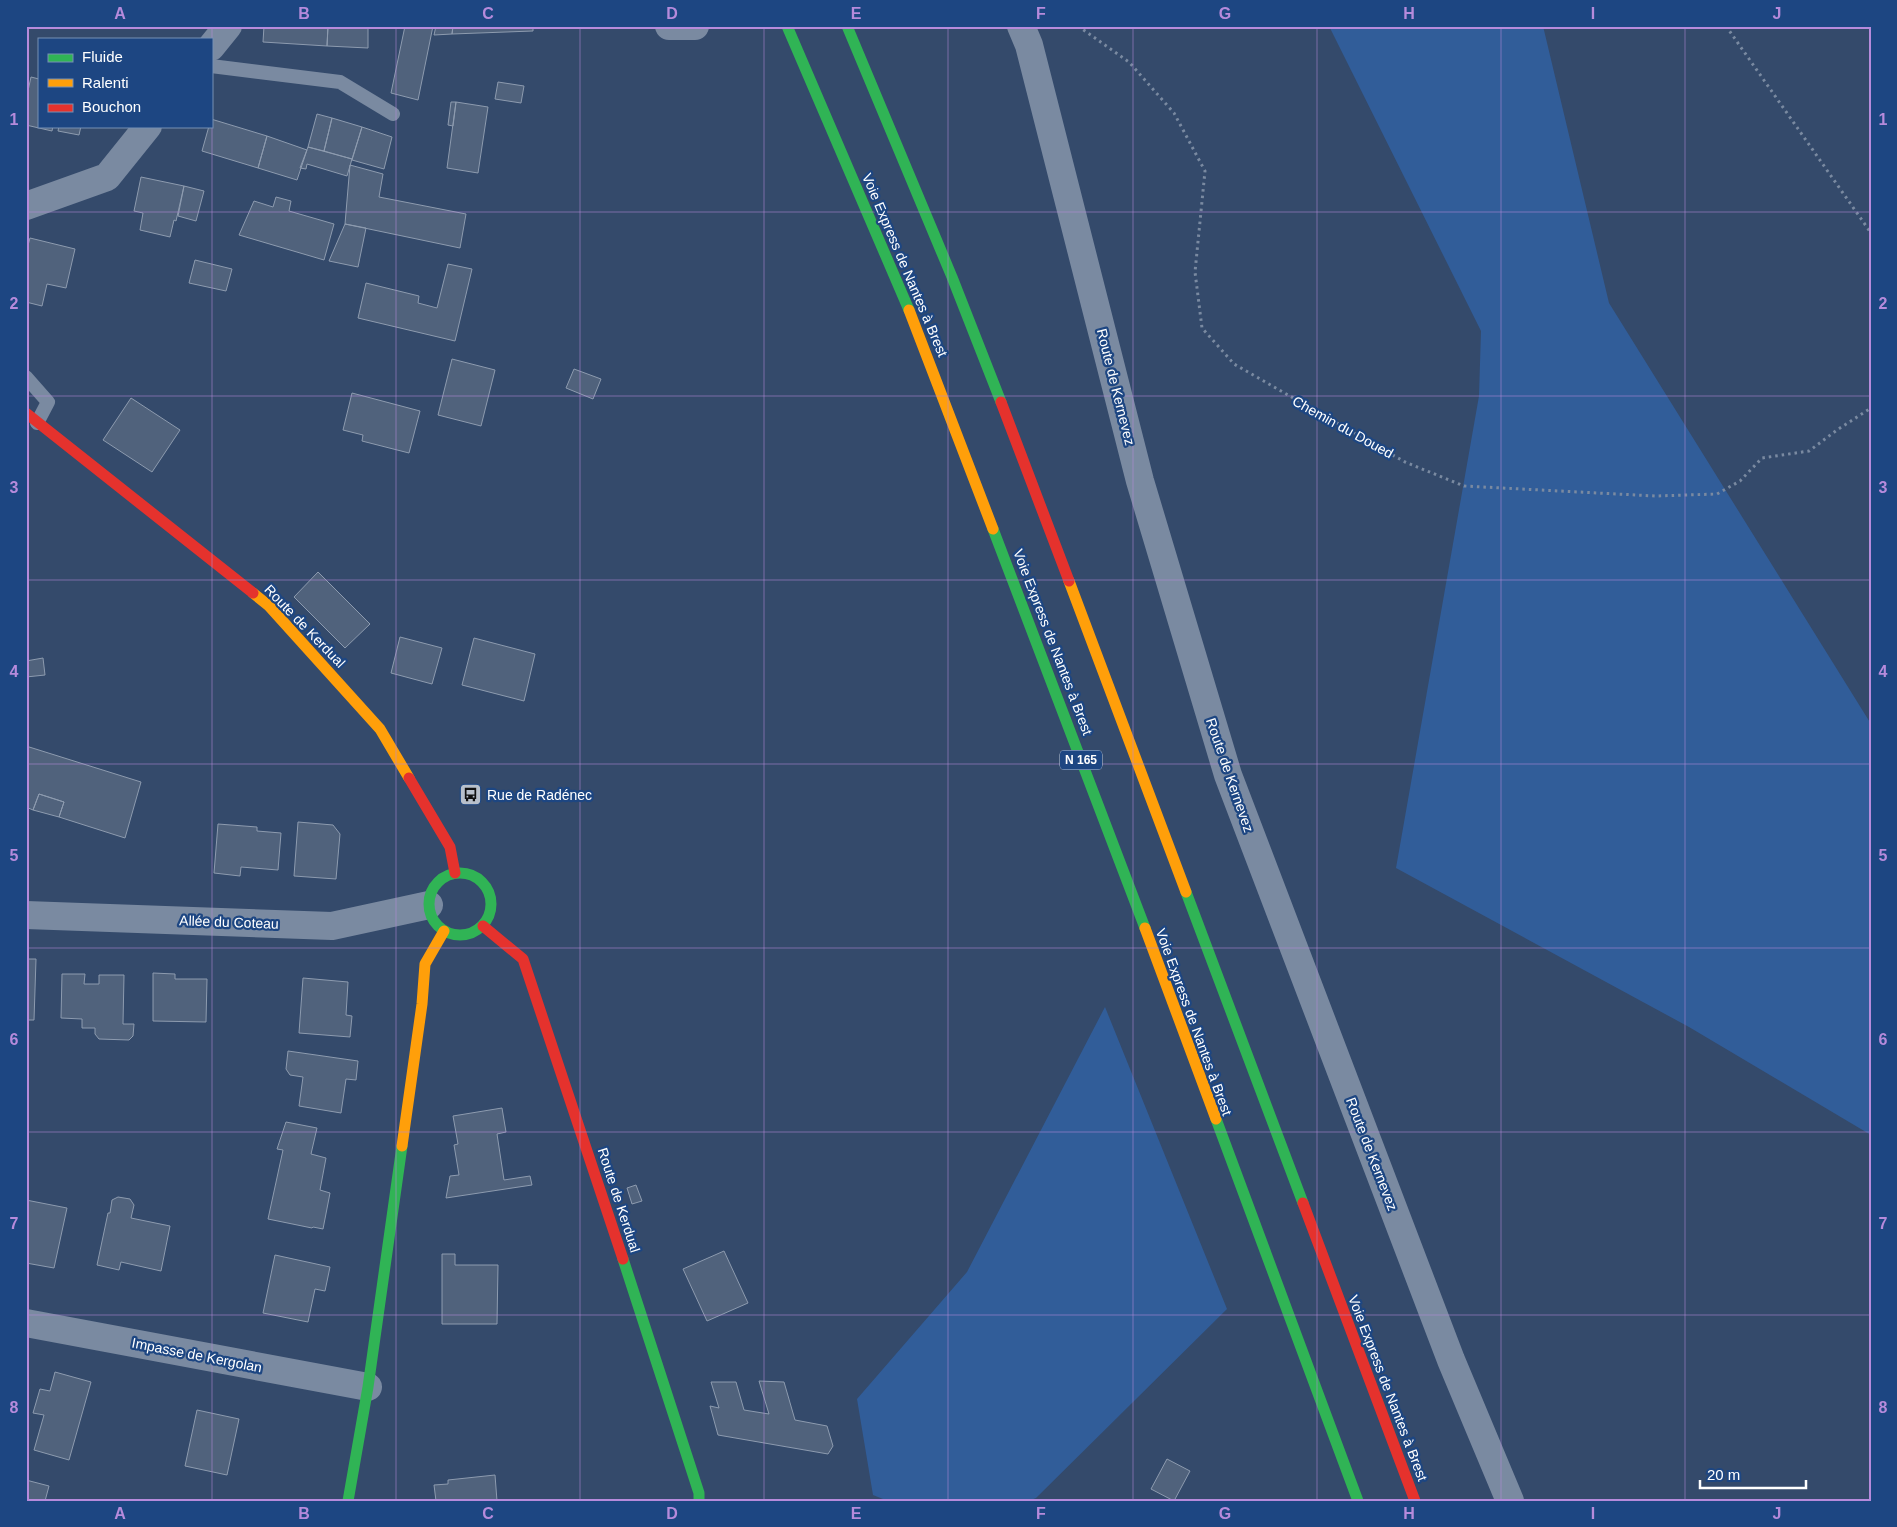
<svg xmlns="http://www.w3.org/2000/svg" width="1897" height="1527" font-family="Helvetica,sans-serif">
  <style>
    .green { fill: #315d99 }
    .building { fill: #50627c; stroke: #8d9baf }
    .lines { fill: none; stroke-linecap: round; stroke-linejoin: round }
    .path { stroke: #7a8aa1; stroke-width: 3; stroke-dasharray: 2.5 4; stroke-linecap: butt }
    .lane { stroke: #7a8aa1; stroke-width: 14 }
    .street { stroke: #7a8aa1; stroke-width: 28 }
    .fast { stroke: #30b455; stroke-width: 11 }
    .slow { stroke: #ff9f0a; stroke-width: 11 }
    .jam { stroke: #e5322d; stroke-width: 11 }
    .grid { fill: none; stroke: #b68bdc; stroke-width: 1; stroke-opacity: 0.55 }
    .labels { text-anchor: middle; dominant-baseline: central; stroke-width: 4.5; stroke-linejoin: round; paint-order: stroke }
    .shield { fill: #1d4682; stroke: #bbc8da; stroke-width: 1 }
    .shield-label { font-size: 12px; font-weight: bold; fill: #fff }
    .street-label { font-size: 14px; fill: #fff; stroke: #1d4682 }
    .poi-label { font-size: 14px; fill: #fff; stroke: #1d4682; text-anchor: start }
    .neatline { fill: none; stroke: #b68bdc; stroke-width: 2 }
    .grid-label { font-size: 16px; text-anchor: middle; font-weight: bold; fill: #b68bdc }
  </style>
  <rect width="100%" height="100%" fill="#344a6b"/>
  <!-- green -->
  <path class="green" d="M1329 26H1543L1609 303 1871 724V1135L1689 1027 1396 868 1479 396 1481 331Z
    M1105 1007 1227 1309 1036 1498 1028 1501H888L873 1495 857 1399 967 1272Z"/>
  <!-- building -->
  <path class="building" d="M264 26H328L327 46 263 42Z
    M328 26H368V48L327 46Z
    M405 26H433L418 100 391 93Z
    M436 26H453L452 34 434 35Z
    M453 26H533V31L452 34Z
    M31 77 39 79V126H53L52 131 26 125V100Z
    M498 82 524 86 521 103 495 99Z
    M451 102H456L453 126 448 125Z
    M456 102 488 107 478 173 447 168Z
    M317 114 332 118 324 151 308 147Z
    M332 118 362 127 352 159 324 151Z
    M211 119 267 136 258 168 202 151 209 126H211Z
    M59 126H81L79 135 58 131Z
    M362 127 392 137 384 169 352 160Z
    M267 136 307 150 297 180 258 168Z
    M308 147 352 159 347 176 307 164 306 169 300 168Z
    M350 165 383 174 379 197 466 214 460 248 345 224Z
    M141 177 184 186 176 221 174 220 170 237 140 230 143 213 134 211Z
    M184 186 204 191 196 221 178 216Z
    M276 197 291 201 289 211 334 224 324 260 239 235 254 201 273 207Z
    M345 224 366 228 358 267 329 261Z
    M30 238 75 249 66 288 47 284 42 306 26 302V253Z
    M195 260 232 269 226 291 189 283Z
    M448 264 472 269 455 341 358 318 366 283 419 296 418 303 437 308Z
    M452 359 495 370 481 426 438 415Z
    M574 369 601 379 593 399 566 388Z
    M352 393 420 411 409 453 362 441 363 435 343 430Z
    M131 398 180 430 152 472 103 440Z
    M318 572 370 624 345 648 294 597Z
    M400 637 442 648 432 684 391 673Z
    M474 638 535 654 524 701 462 685Z
    M43 658 45 675 26 677V661Z
    M26 746 141 782 125 838 59 817 64 802 39 794 33 810 26 807Z
    M39 794 64 802 59 817 33 810Z
    M298 822 333 825 340 834 336 879 294 876Z
    M218 824 257 827V831L281 833 278 870 241 867 240 876 214 873Z
    M26 959H36L34 1020H26Z
    M153 973 175 974V979H207L206 1022 153 1021Z
    M62 974H85L84 984H99V975H124L123 1024H134L133 1036 129 1040 99 1039 95 1034V1028H82V1019L61 1018Z
    M303 978 348 982 346 1015 352 1016 350 1037 299 1033Z
    M288 1051 358 1061 356 1080 346 1079 341 1113 299 1106 303 1077 290 1075 286 1069Z
    M502 1108 506 1132 497 1134 504 1180 530 1176 532 1185 446 1198 450 1176 459 1175 454 1145 458 1144 453 1116Z
    M286 1122 317 1128 311 1154 326 1158 320 1190 330 1193 323 1229 313 1227 312 1228 268 1219 283 1150 277 1149Z
    M636 1185 642 1201 632 1204 627 1188Z
    M118 1197 130 1199 134 1205 131 1218 170 1226 161 1271 121 1262 119 1270 97 1265 108 1213H110L112 1200Z
    M26 1200 67 1208 54 1268 26 1263Z
    M724 1251 748 1303 707 1321 683 1269Z
    M442 1254H455V1265H498L497 1324H442Z
    M275 1255 330 1267 325 1291 315 1289 308 1322 263 1313Z
    M55 1372 91 1382 69 1460 34 1450 44 1415 33 1413 40 1389 50 1391Z
    M759 1381 784 1382 795 1420 827 1426 833 1446 828 1454 718 1435 710 1406 719 1408 711 1382H736L744 1410 769 1414Z
    M197 1410 239 1419 227 1475 185 1466Z
    M1167 1459 1190 1471 1174 1501 1151 1489Z
    M495 1475 497 1501H436L434 1485 448 1484V1480Z
    M26 1480 49 1486 45 1501H26Z"/>
  <g class="lines">
    <!-- path -->
    <path class="path" d="M1078 26 1129 62 1174 113 1205 171 1195 272 1202 328 1234 364 1405 462 1464 486 1655 496 1717 494 1740 481 1762 458 1809 451 1837 430 1871 408
      M1726 26 1871 233
      M1867 26 1871 30"/>
    <!-- lane -->
    <path class="lane" d="M211 66 340 82 393 114
      M26 377 48 402 37 423"/>
    <!-- street -->
    <path class="street" d="M669 26H695
      M1021 26 1029 45 1140 481 1228 775 1451 1360 1510 1501
      M211 47 228 26
      M26 206 107 177 148 126
      M26 915 332 926 429 905
      M26 1323 368 1387"/>
    <!-- fast -->
    <path class="fast" d="M787 26 909 310
      M847 26 952 277 1001 402
      M993 529 1145 928
      M429 904a31 31 0 1 1 62 0a31 31 0 1 1-62 0Z
      M1186 892 1303 1203
      M1216 1119 1358 1501
      M623 1259 699 1493V1501
      M348 1501 368 1387 402 1146"/>
    <!-- slow -->
    <path class="slow" d="M909 310 993 529
      M1069 581 1186 892
      M253 593 269 606 380 729 409 778
      M1145 928 1216 1119
      M402 1146 422 1004 425 964 444 931"/>
    <!-- jam -->
    <path class="jam" d="M1001 402 1069 581
      M26 413 253 593
      M409 778 450 847 455 873
      M483 926 523 959 623 1259
      M1303 1203 1415 1501"/>
  </g>
  <!-- grid -->
  <path class="grid" d="M212 26V1501M396 26V1501M580 26V1501M764 26V1501M948 26V1501M1133 26V1501M1317 26V1501M1501 26V1501M1685 26V1501M26 212H1871M26 396H1871M26 580H1871M26 764H1871M26 948H1871M26 1132H1871M26 1315H1871"/>
  <!-- icons -->
  <defs>
    <symbol id="bus-square" viewBox="-11 -11 22 22"><rect x="-9" y="-9" width="18" height="18" rx="4" fill="#b8c0cb" stroke="#1d4682"/><path d="M-5-6H5V4H4V6H2V4H-2V6H-4V4H-5ZM-3.5-4V0h7V-4ZM-3.5 1.2v1.5H-2V1.2ZM2 1.2v1.5H3.5V1.2Z" fill="#111"/></symbol>
  </defs>
  <g fill-rule="evenodd">
    <use href="#bus-square" x="458" y="782" width="25" height="25"/>
  </g>
  <g class="labels">
    <!-- shield labels -->
    <rect class="shield" x="1060" y="750.5" width="42" height="19" rx="4"/>
    <g class="shield-label">
      <text x="1081" y="760">N 165</text>
    </g>
    <!-- street labels -->
    <g class="street-label">
      <text transform="translate(905 265) rotate(67)">Voie Express de Nantes à Brest</text>
      <text transform="translate(1116 387) rotate(76)">Route de Kernevez</text>
      <text transform="translate(1343 427) rotate(29)">Chemin du Doued</text>
      <text transform="translate(305 626) rotate(46)">Route de Kerdual</text>
      <text transform="translate(1053 642) rotate(69)">Voie Express de Nantes à Brest</text>
      <text transform="translate(1230 775) rotate(71)">Route de Kernevez</text>
      <text transform="translate(229 922) rotate(2)">Allée du Coteau</text>
      <text transform="translate(1194 1022) rotate(70)">Voie Express de Nantes à Brest</text>
      <text transform="translate(1372 1154) rotate(69)">Route de Kernevez</text>
      <text transform="translate(619 1200) rotate(72)">Route de Kerdual</text>
      <text transform="translate(197 1355) rotate(11)">Impasse de Kergolan</text>
      <text transform="translate(1388 1388) rotate(69)">Voie Express de Nantes à Brest</text>
    </g>
    <!-- poi labels -->
    <g class="poi-label">
      <text x="487" y="795">Rue de Radénec</text>
    </g>
  </g>
  <!-- border -->
  <rect width="1897" height="1527" fill="none" stroke="#1d4682" stroke-width="55"/>
  <!-- legend -->
  <rect x="38" y="38" width="175" height="90" fill="#1d4682" stroke="#7790b4"/>
  <rect x="48" y="54" width="25" height="8" fill="#30b455" stroke="#7790b4"/>
  <text x="82" y="62" font-size="15" fill="#ffffff">Fluide</text>
  <rect x="48" y="79" width="25" height="8" fill="#ff9f0a" stroke="#7790b4"/>
  <text x="82" y="88" font-size="15" fill="#ffffff">Ralenti</text>
  <rect x="48" y="104" width="25" height="8" fill="#e5322d" stroke="#7790b4"/>
  <text x="82" y="112" font-size="15" fill="#ffffff">Bouchon</text>
  <!-- scale -->
  <path d="M1700 1480v8h106v-8" fill="none" stroke="#ffffff" stroke-width="2.5"/>
  <text x="1707" y="1480" font-size="15" fill="#ffffff" stroke="#1d4682" stroke-width="4" paint-order="stroke">20 m</text>
  <rect x="28" y="28" width="1842" height="1472" class="neatline"/>
  <g class="grid-label">
    <text x="120" y="19">A</text>
    <text x="304" y="19">B</text>
    <text x="488" y="19">C</text>
    <text x="672" y="19">D</text>
    <text x="856" y="19">E</text>
    <text x="1041" y="19">F</text>
    <text x="1225" y="19">G</text>
    <text x="1409" y="19">H</text>
    <text x="1593" y="19">I</text>
    <text x="1777" y="19">J</text>
    <text x="14" y="125">1</text>
    <text x="1883" y="125">1</text>
    <text x="14" y="309">2</text>
    <text x="1883" y="309">2</text>
    <text x="14" y="493">3</text>
    <text x="1883" y="493">3</text>
    <text x="14" y="677">4</text>
    <text x="1883" y="677">4</text>
    <text x="14" y="861">5</text>
    <text x="1883" y="861">5</text>
    <text x="14" y="1045">6</text>
    <text x="1883" y="1045">6</text>
    <text x="14" y="1229">7</text>
    <text x="1883" y="1229">7</text>
    <text x="14" y="1413">8</text>
    <text x="1883" y="1413">8</text>
    <text x="120" y="1519">A</text>
    <text x="304" y="1519">B</text>
    <text x="488" y="1519">C</text>
    <text x="672" y="1519">D</text>
    <text x="856" y="1519">E</text>
    <text x="1041" y="1519">F</text>
    <text x="1225" y="1519">G</text>
    <text x="1409" y="1519">H</text>
    <text x="1593" y="1519">I</text>
    <text x="1777" y="1519">J</text>
  </g>
</svg>
